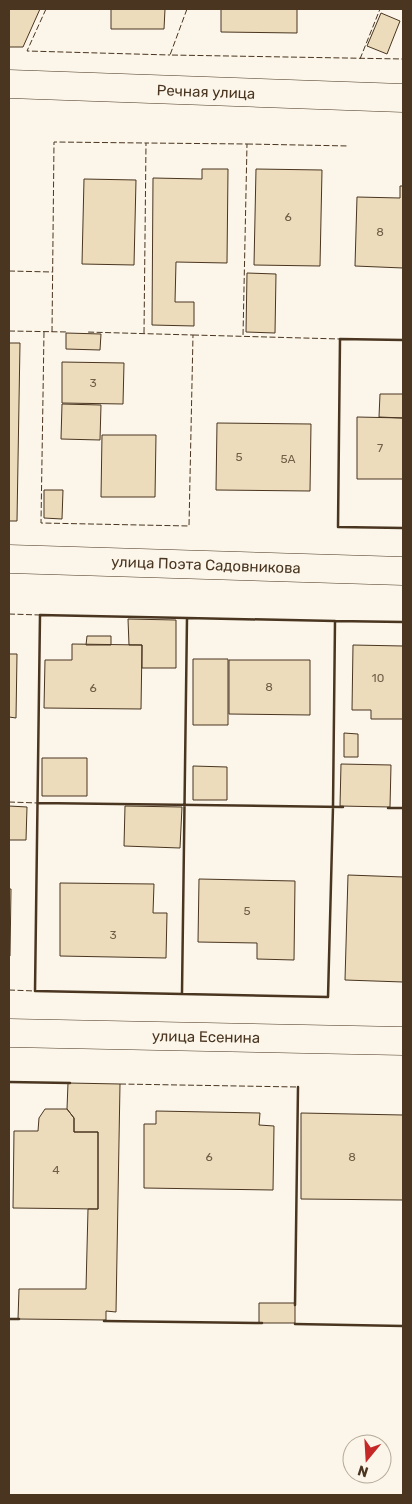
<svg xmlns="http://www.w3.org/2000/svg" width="412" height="1504" font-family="Rubik,sans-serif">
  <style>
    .building { fill: #ecdcbc; stroke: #4a3520 }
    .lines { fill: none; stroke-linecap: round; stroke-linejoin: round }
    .street-casing { stroke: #4a3520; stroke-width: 29 }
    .street { stroke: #fbf6e9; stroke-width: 28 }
    .fence { stroke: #4a3520; stroke-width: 1; stroke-dasharray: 6 2.5; stroke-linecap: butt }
    .wall { stroke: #4a3520; stroke-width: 2.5 }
    .labels { text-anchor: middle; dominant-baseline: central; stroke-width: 4; stroke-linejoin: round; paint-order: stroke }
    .number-label { font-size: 12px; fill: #725f47 }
    .street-label { font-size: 15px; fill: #4a3520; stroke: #fbf6e9 }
  </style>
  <rect width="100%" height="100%" fill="#fbf6e9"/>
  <!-- building -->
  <path class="building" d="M9 9H40L23 47H9Z
    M111 9H165L164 29H111Z
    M221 9H297V33L221 32Z
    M381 13 400 21 387 54 367 46Z
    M202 169H228L227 263 176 262 175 302H194V326L152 325 153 178 202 179Z
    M256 169 322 170 320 266 254 265Z
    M84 179 136 180 134 265 82 264Z
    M400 186H403V268L355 266 357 197 400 198Z
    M247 273 276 274 275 333 246 332Z
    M66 333 101 334 100 350 66 349Z
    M9 343H20L17 521H9Z
    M62 362 124 363 123 404 62 403Z
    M380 394H403V418L379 417Z
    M62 404 101 405 100 440 61 439Z
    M357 417 403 418V479H357Z
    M217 423 311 424 310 491 216 490Z
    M102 435H156L155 497H101Z
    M44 490H63L62 519 44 518Z
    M128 619 176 620V668H142V645H129Z
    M87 636H111V645H86Z
    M72 644 142 645 141 709 44 708 45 660H72Z
    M353 645 403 646V719H371V710H352Z
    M9 654H17L16 718 9 717Z
    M193 659H228V725H193Z
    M229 660H310V715L229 714Z
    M344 733 358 734V757H344Z
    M42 758H87V796H42Z
    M341 764 391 765 390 807 340 806Z
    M193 766 227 767V800H193Z
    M9 806 27 807 26 840H9Z
    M125 806 182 807 180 848 124 846Z
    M348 875 403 877V982L345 980Z
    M199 879 295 881 294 960 257 959V943L198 942Z
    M60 883 154 884 153 913H167L166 958 60 956Z
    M9 889H11L10 956H9Z
    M68 1083 120 1084 116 1312 106 1311V1320L18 1319 19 1289H86L88 1209H98V1132H74V1118L67 1109Z
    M45 1109H67L74 1118V1132H98V1209L13 1208 14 1131H38L39 1118Z
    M156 1111 260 1113 259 1125 274 1126 273 1190 144 1188V1124H156Z
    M301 1113 403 1115V1200L301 1199Z
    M259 1303H295V1323H259Z"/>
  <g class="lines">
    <defs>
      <path id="street" d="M9 84 403 98
        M9 559 403 571
        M9 1033 403 1041"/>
    </defs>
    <!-- street casing -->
    <use href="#street" class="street-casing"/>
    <!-- street -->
    <use href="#street" class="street"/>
    <!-- fence -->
    <path class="fence" d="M46 9 27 51 170 55
      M187 9 170 55 403 59
      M360 59 380 9
      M247 144 349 146
      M9 271 52 272
      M9 331 68 332
      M44 332 41 523 189 526 193 335 86 332
      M52 332 54 142 146 143
      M144 333 146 143 247 144 243 336
      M193 335 340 339
      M9 614 40 615
      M9 802 38 803
      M9 990 35 991
      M120 1084 298 1087"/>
    <!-- wall -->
    <path class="wall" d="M403 340 340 339 338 527 403 528
      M187 618 335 621
      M38 803 343 807
      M388 808H403
      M182 993 187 618 40 615 35 991 328 997 333 807 335 621 403 622
      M9 1082 70 1083
      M295 1305 298 1087
      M9 1319H19
      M104 1321 262 1323
      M295 1324 403 1326"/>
  </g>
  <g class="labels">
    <!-- number labels -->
    <g class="number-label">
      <text x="288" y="217">6</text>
      <text x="380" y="232">8</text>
      <text x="93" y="383">3</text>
      <text x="380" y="448">7</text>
      <text x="239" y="457">5</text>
      <text x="288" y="459">5А</text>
      <text x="378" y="678">10</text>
      <text x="269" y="687">8</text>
      <text x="93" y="688">6</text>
      <text x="247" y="911">5</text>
      <text x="113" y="935">3</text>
      <text x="209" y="1157">6</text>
      <text x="352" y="1157">8</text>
      <text x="56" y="1170">4</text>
    </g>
    <!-- street labels -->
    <g class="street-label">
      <text transform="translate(206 92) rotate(2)">Речная улица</text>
      <text transform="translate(206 565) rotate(2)">улица Поэта Садовникова</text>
      <text transform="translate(206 1037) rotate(1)">улица Есенина</text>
    </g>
  </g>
  <!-- border -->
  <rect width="412" height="1504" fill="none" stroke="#4a3520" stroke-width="20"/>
  <!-- north arrow -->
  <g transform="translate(367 1459) rotate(198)"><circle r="24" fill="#fbf6e9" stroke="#b4a999"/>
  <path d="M0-4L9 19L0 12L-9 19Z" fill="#c62828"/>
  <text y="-8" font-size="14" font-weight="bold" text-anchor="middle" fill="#4a3520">N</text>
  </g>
</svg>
